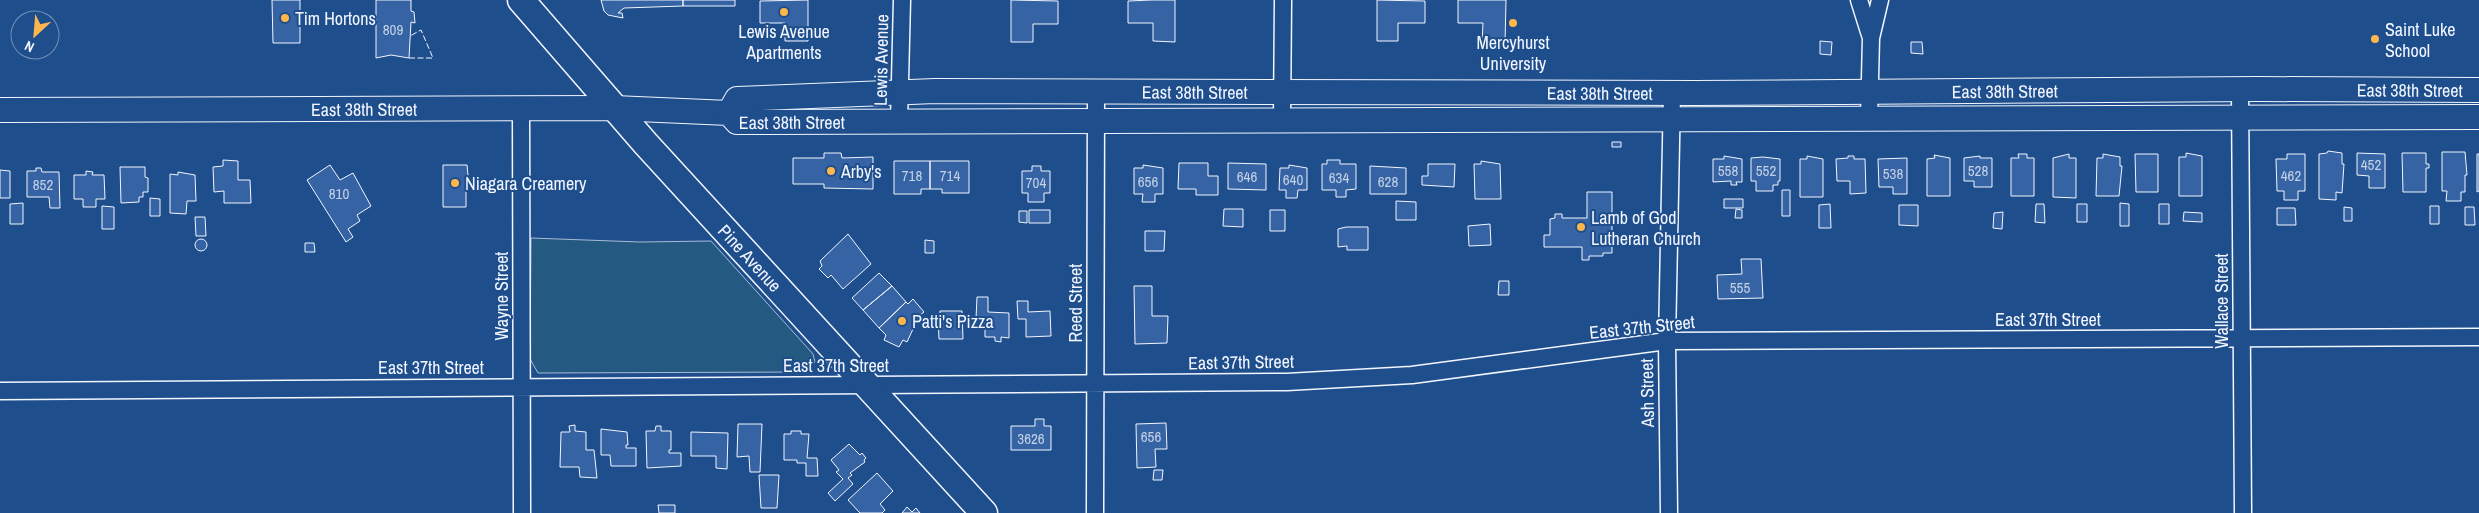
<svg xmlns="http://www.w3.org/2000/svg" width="2479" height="513" font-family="'Archivo Narrow',sans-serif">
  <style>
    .green { fill: #245a82; stroke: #a8bbd7 }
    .building { fill: #3563a3; stroke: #f2f6ff }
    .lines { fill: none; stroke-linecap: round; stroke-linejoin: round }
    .minor-casing { stroke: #f2f6ff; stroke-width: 19 }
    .secondary-casing { stroke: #f2f6ff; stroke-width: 26 }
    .primary-casing { stroke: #f2f6ff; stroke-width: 29 }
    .minor { stroke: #1f4e8c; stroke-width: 16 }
    .secondary { stroke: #1f4e8c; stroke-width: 24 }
    .primary { stroke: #1f4e8c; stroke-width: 26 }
    .fence { stroke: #f2f6ff; stroke-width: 1; stroke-dasharray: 6 2.5; stroke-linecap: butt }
    .poi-dot { fill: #ffb74d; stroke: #1f4e8c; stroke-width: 2 }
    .labels { text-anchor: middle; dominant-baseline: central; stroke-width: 4; stroke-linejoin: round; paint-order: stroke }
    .number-label { font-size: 15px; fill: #c3d1e8 }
    .poi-label { font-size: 18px; fill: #f2f6ff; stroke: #1f4e8c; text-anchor: start }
    .street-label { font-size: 18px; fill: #f2f6ff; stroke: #1f4e8c }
  </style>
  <rect width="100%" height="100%" fill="#1f4e8c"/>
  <!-- green -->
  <path class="green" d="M531 238 640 242 711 241 813 354 815 362 806 372 538 373 530 359Z"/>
  <!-- building -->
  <path class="building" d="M272 0H300V43H273Z
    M376 0H411V11L414 12 415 23 411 22 409 58 391 55 376 58Z
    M601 0H683V6L624 8 618 13H622L623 18 608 15 604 11Z
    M683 0H735V6H683Z
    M808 0V41H785V23H760V1Z
    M1011 0 1058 1V24H1033V42H1011Z
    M1152 0H1175V42L1153 41V23H1128V1Z
    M1377 0 1425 1V23H1398V41H1377Z
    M1458 0H1506L1505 43 1482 42 1483 23H1458Z
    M1820 41 1832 42 1831 55 1820 54Z
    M1911 42H1922L1923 54 1911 53Z
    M1612 142H1621V147H1612Z
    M2328 151 2342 153V164H2344L2342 193 2336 192V200L2319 199V154L2327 153Z
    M2442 152H2465L2467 175H2465V192H2461V201H2446L2447 191H2442Z
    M824 153H841L842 158 873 157V189L824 188V184H793V158H824Z
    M2186 153 2202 156V196H2179V157H2186Z
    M2357 153 2385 154V188H2369V176L2357 175Z
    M2402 153H2426V164H2429V168H2426V192H2403Z
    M2018 154H2027V158H2034V196H2011V158H2019Z
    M2069 154V158H2076V198L2053 197V158Z
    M2103 154 2120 157V166H2122L2119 196H2096L2097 158H2103Z
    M2135 154H2158V192H2136Z
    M2287 154H2305V191H2298V200H2284V191H2277L2276 159H2287Z
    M2477 154H2479V191L2477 192Z
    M1934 155 1950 158V196H1927V159L1935 158Z
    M1724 156 1742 159V182H1736L1737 185H1731V181L1713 182V159H1724Z
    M1807 156 1823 159V197H1800V159H1807Z
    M1848 156H1854V159H1865L1866 193 1850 194V181H1837L1836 159 1848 158Z
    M1980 156V158H1992V187H1974V181H1964V158Z
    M1763 157 1780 159V181H1778V185H1773V191H1756V181H1751V158Z
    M1907 158V194H1893V187H1879L1878 159Z
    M223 160 238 161V180H250L251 203H224V191L214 192 213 167 223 166Z
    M1327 160H1340V164H1356V189L1346 190V197H1336V190H1322V164H1327Z
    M894 161H930V189H921V194H894Z
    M930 161H969V193H942V189H930Z
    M1481 161 1500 164 1501 199H1475L1474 164H1481Z
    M1179 163H1208V176H1218V195H1196V189H1178Z
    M1228 163 1266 164V190L1228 189Z
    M1428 164H1455L1454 187 1422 185V176H1428Z
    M330 165 340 180 353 173 371 206 357 215 360 221 348 229 353 237 346 242 307 180Z
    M443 165H467L469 185H466V207H443Z
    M1143 165 1163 168V194H1155V202H1142L1143 194H1134V168H1143Z
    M1289 165 1307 168V190H1298L1297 198H1286V190H1279L1280 168H1289Z
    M1032 166H1041V171H1050V193H1044V202H1028V193H1022V171H1032Z
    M1370 166 1406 168V194H1370Z
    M120 167H145V177L148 178V192H143V197H139V202L121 203Z
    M36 168H41L42 172H59L60 208H50L49 197H27V171H36Z
    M0 170 10 171V198H0Z
    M86 171 93 172 92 175H104L105 199H96V207H83V199H74V175H86Z
    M178 172 195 175 196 201H187L186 214 170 213V174L178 175Z
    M1782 190H1790V216H1782Z
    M1587 192H1612V253H1603V256H1589V260H1582V247H1544V235H1550V219L1555 218V214H1562V218H1587Z
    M150 198 160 199V216H150Z
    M1724 199H1743V208H1724Z
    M1396 201 1416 202V220H1396Z
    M23 203V224H10V204Z
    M2120 203 2129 204V226H2120Z
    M1830 204 1831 228H1819V205Z
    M2036 204H2044L2045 223 2035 222Z
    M2077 204H2087V222H2077Z
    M2159 204H2169V224H2159Z
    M1899 205H1918V226L1899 225Z
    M102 206 114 207V229H102Z
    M2430 206H2439V224H2430Z
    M2344 207 2352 208V221H2344Z
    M2465 207H2474L2475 225H2465Z
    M2277 208H2295L2296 225H2277Z
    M1224 209H1243V227L1223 226Z
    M1736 209 1742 210V218H1735Z
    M1029 210H1050V223H1029Z
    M1270 210H1285V231H1270Z
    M1019 211H1027V223L1019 222Z
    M2003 212 2002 229 1993 228 1994 213Z
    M2184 212 2202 213V222L2183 221Z
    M195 217H205L206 236H196Z
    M1490 224 1491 245 1469 246 1468 226Z
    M1346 227H1368V250H1347V246L1338 247V229Z
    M1145 231H1165L1164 251H1145Z
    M848 234 871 264 843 289 831 275 828 278 819 269 822 266 820 261Z
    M195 245a6 6 0 1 1 12 0a6 6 0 1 1-12 0Z
    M925 240 934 241V253H925Z
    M305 243H314L315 252H305Z
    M1741 259H1761L1763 298 1718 299 1717 275 1742 274Z
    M879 273 892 286 863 310 852 298Z
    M1499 281H1509V295H1498Z
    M892 286 906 302 879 328 863 310Z
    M1134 286H1152V316H1168L1167 343 1135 344Z
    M977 297H988V312L1009 313V338L1001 337V342L995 341V337H985V319H976Z
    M913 299 924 312 919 316 907 342 903 340 899 347 884 340 886 335 879 328 906 302 908 304Z
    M1017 301H1028V312L1050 311 1051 336 1026 337V319H1018Z
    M940 311H962L963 339H939L938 316H940Z
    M1035 419H1044V426H1051V450H1011V426H1035Z
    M1166 423 1167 449H1155L1156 467 1137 468 1136 424Z
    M738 424H762L760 472H750L749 456 737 457Z
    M575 425V431L586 432V450H594L597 478 580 477 579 467H560L561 432H570L569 426Z
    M656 426H661V431H671V450H669V453H681V466L647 468 646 431H655Z
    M601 429 627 432 628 445H626V448H636V466H611L610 455H601Z
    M791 431H801V434H809L807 458H817L818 476H806V463H797V460H784V434H791Z
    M691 432 728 433 727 469 716 468V456H691Z
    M849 444 860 455 862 453 866 458 864 460 865 462 850 473 852 475 848 478 853 484 835 501 828 493 843 479 836 472 839 470 831 460Z
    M1154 470H1163L1162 480H1153Z
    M877 473 893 491 880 504 885 510 882 513H860L848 500Z
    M759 475H779L777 508H761Z
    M658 505H675V513H659Z
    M907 507 912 512 916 508 920 513H902Z"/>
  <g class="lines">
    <defs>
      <path id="minor" d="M1859 0 1870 35
        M2240 90 2243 513
        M521 109 522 513
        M1869 119 1871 38 1880 0
        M1282 120 1283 0
        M899 121 902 0
        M0 391 1287 382 1412 375 1667 341 2479 337
        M1095 513 1096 92
        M1669 513 1667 341 1672 93"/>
      <g id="secondary">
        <path id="s1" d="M0 110 614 108 729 113 737 122 2479 117"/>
        <path id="s2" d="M729 113 737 99 935 91 1695 93 2259 89 2479 90"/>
      </g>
      <g id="primary">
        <path id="s3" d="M521 0 646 144 984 513"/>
      </g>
    </defs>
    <!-- minor casing -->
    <use href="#minor" class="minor-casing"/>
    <!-- secondary casing -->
    <use href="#secondary" class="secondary-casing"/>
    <!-- primary casing -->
    <use href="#primary" class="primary-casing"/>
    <!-- minor -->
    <use href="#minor" class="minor"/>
    <!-- secondary -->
    <use href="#secondary" class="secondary"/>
    <!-- primary -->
    <use href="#primary" class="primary"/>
    <!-- fence -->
    <path class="fence" d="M409 58H433L421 30 410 36"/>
  </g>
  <!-- markers -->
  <g class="poi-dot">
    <circle cx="784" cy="12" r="5"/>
    <circle cx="285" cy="18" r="5"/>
    <circle cx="1513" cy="23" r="5"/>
    <circle cx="2375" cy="39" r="5"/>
    <circle cx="831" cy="171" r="5"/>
    <circle cx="455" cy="183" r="5"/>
    <circle cx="1581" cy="227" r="5"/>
    <circle cx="902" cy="321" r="5"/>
  </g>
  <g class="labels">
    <!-- number labels -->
    <g class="number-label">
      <text x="393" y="29">809</text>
      <text x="2371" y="164">452</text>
      <text x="1728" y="170">558</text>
      <text x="1766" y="170">552</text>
      <text x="1978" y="170">528</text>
      <text x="1893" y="173">538</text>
      <text x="912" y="175">718</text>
      <text x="950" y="175">714</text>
      <text x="2291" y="175">462</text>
      <text x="1247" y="176">646</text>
      <text x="1339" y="177">634</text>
      <text x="1293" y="179">640</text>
      <text x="1148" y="181">656</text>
      <text x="1388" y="181">628</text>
      <text x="1036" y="182">704</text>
      <text x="43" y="184">852</text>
      <text x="339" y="193">810</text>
      <text x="1740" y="287">555</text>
      <text x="1151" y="436">656</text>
      <text x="1031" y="438">3626</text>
    </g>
    <!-- poi labels -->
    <g class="poi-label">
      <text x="295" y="18">Tim Hortons</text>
      <text x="2385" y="29">Saint Luke<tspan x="2385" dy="21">School</tspan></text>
      <text x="784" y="31" text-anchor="middle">Lewis Avenue<tspan x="784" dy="21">Apartments</tspan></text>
      <text x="1513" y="42" text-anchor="middle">Mercyhurst<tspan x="1513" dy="21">University</tspan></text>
      <text x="841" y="171">Arby's</text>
      <text x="465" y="183">Niagara Creamery</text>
      <text x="1591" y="217">Lamb of God<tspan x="1591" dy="21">Lutheran Church</tspan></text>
      <text x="912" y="321">Patti's Pizza</text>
    </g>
    <!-- street labels -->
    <g class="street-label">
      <text transform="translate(881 60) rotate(-89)">Lewis Avenue</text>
      <text stroke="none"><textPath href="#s2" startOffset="1689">East 38th Street</textPath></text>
      <text stroke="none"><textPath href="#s2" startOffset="1284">East 38th Street</textPath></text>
      <text stroke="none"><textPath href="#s2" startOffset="474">East 38th Street</textPath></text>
      <text stroke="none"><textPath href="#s2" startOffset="879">East 38th Street</textPath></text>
      <text stroke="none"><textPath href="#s1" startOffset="364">East 38th Street</textPath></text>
      <text stroke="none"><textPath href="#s1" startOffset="796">East 38th Street</textPath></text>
      <text stroke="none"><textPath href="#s3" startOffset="345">Pine Avenue</textPath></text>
      <text transform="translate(501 296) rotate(-90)">Wayne Street</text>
      <text transform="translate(2221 301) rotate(-90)">Wallace Street</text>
      <text transform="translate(1075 303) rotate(-90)">Reed Street</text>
      <text x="2048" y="319">East 37th Street</text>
      <text transform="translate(1642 327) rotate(-6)">East 37th Street</text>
      <text transform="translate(1241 362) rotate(-1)">East 37th Street</text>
      <text x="836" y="365">East 37th Street</text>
      <text x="431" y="367">East 37th Street</text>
      <text transform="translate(1647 393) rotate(-91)">Ash Street</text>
    </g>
  </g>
  <!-- north arrow -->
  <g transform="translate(35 35) rotate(206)"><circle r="24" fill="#1f4e8c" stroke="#7391ba"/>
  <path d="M0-4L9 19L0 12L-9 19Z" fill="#ffb74d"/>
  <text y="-8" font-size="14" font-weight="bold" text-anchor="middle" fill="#f2f6ff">N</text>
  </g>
</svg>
